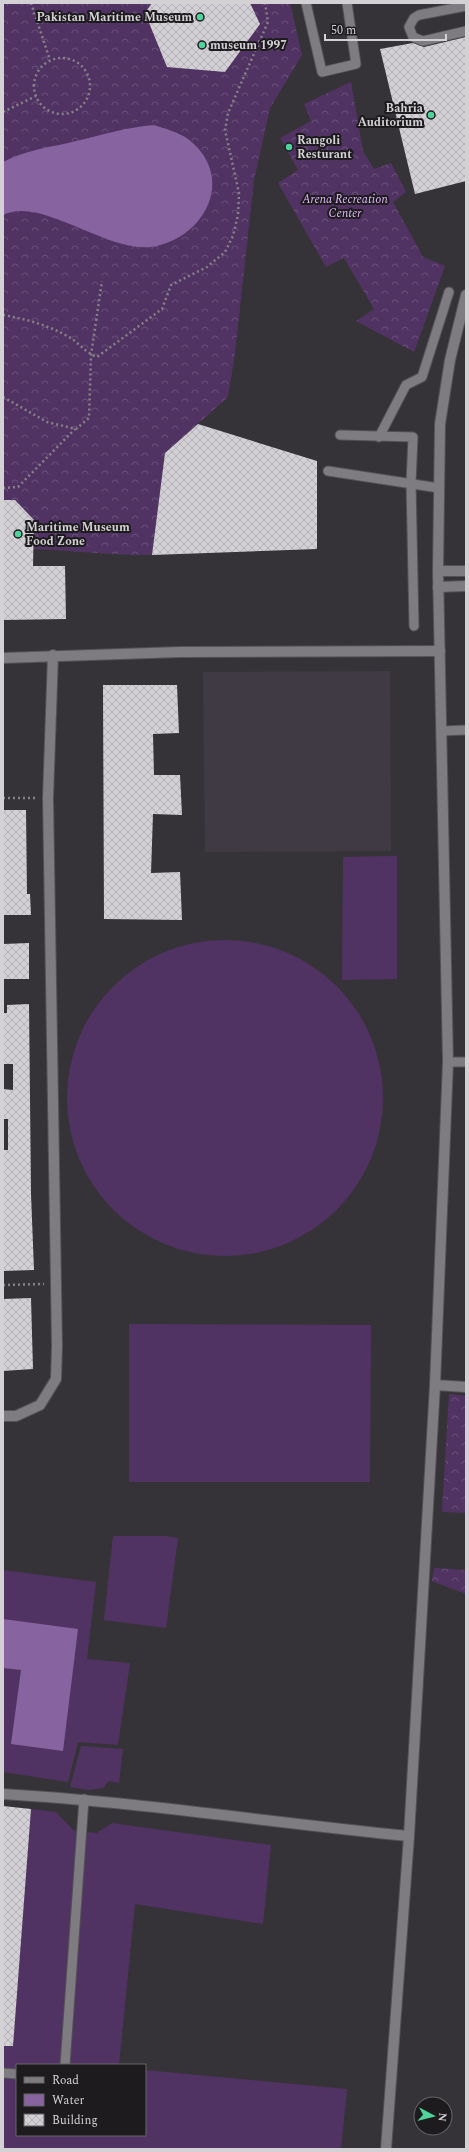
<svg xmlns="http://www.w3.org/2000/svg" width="469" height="2152" font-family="Spectral,serif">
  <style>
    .built { fill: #403a44 }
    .grass { fill: #513363 }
    .forest { fill: url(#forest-crowns) }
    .water { fill: #87639f }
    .building { fill: url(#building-cross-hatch) }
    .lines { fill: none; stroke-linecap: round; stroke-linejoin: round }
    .lane-casing { stroke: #545255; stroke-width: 11 }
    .street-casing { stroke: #545255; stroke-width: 12 }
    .secondary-casing { stroke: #545255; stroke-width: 12 }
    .path { stroke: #868387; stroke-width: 2.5; stroke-dasharray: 2 3; stroke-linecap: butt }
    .lane { stroke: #7f7c81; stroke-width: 9 }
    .street { stroke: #7f7c81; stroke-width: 10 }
    .secondary { stroke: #7f7c81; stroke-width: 10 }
    .poi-dot { fill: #4ed39a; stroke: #1d1b1e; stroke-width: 1.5 }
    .labels { text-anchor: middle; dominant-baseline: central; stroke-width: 4; stroke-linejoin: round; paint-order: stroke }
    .poi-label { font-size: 12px; font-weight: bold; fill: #d3d1d4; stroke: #1d1b1e; text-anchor: start }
    .park-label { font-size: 12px; font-style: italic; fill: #e2b9fd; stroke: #1d1b1e }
  </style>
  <defs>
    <pattern id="forest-crowns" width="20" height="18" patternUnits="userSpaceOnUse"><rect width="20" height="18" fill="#513363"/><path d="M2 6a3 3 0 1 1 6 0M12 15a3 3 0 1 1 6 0" fill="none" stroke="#695078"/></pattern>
    <pattern id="building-cross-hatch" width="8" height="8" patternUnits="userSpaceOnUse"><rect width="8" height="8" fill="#d2cfd5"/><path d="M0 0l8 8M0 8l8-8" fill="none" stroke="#b5b2b7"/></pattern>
  </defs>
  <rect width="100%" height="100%" fill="#363338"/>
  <!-- built -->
  <path class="built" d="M390 671 391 851 205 852 203 672Z"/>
  <!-- grass -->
  <path class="grass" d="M397 856V979L342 980 343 857Z
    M67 1098a158 158 0 1 1 316 0a158 158 0 1 1-316 0Z
    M129 1324 371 1325 370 1482H129Z
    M113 1536H165L178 1538 166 1628 104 1620Z
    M3 1570 96 1582 87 1659 130 1663 118 1745 78 1742 68 1782 3 1772Z
    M81 1746 123 1749 119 1783 109 1781 103 1788 89 1790 70 1787Z
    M31 1809 56 1812 74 1831 97 1833 112 1823 271 1845 263 1924 135 1904 119 2065H17V2135H145V2070L347 2089 341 2149H3V2025Z"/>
  <!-- forest -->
  <path class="forest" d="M3 3H290L302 55 270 108 254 180 235 353 228 397 165 453 152 555C102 556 54 547 3 549Z
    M351 82 363 151 374 169 391 163 406 192 393 202 423 257 445 266 414 352 356 321 374 309 344 258 326 267 278 183 298 170 280 138 311 121 304 104Z
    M449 1394 466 1396V1513L442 1512Z
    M434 1568 466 1570V1594L432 1581Z"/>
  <!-- water -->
  <path class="water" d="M154 125C166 129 178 132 188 139 235 175 208 234 157 246 111 257 42 195 3 215V162C25 150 52 147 76 141 102 135 128 127 154 125Z
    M3 1619 78 1629 63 1751 11 1744 21 1670 3 1668Z"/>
  <!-- building -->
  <path class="building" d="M152 3H250L260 24 225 72 167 67 145 13Z
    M466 37V181L415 194 380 49 413 43 424 47Z
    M198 424 317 461V549L152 555 165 453Z
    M3 500H15L34 520 33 566H65L66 619 3 620Z
    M103 685H177L179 733 153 734 154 775H180L182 815 153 814 151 873 180 872 182 920 104 919Z
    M3 810H26L27 894H30L31 915H3Z
    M29 943V979H3V944Z
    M29 1004 31 1194 34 1270 3 1271V1150H8V1119H3V1089L13 1090V1064H3V1013H7V1005Z
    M31 1298 33 1369 3 1371V1299Z
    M3 1806 31 1809 13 2046H3Z"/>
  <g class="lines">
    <defs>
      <path id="lane" d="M306 3 322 72 356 64 347 3
        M466 6 419 15 414 18 409 27 413 37 423 41 466 31
        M340 435 413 437 411 483 414 626
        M379 437 406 385 422 377 449 292
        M328 471 439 488
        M441 731 466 730
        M448 1062H466
        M65 2065 84 1799
        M3 2073 17 2074"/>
      <path id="street" d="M438 571H466
        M438 587 466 586
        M3 658 180 652 440 651
        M435 1385 466 1387
        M3 1416H16L40 1405 56 1379 57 1346 48 798 53 655
        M3 1794C139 1802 274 1823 409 1836"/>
      <path id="secondary" d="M386 2149 409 1836 435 1385 448 1062 438 571 440 424 450 360 466 295"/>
    </defs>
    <!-- lane casing -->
    <use href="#lane" class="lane-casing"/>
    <!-- street casing -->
    <use href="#street" class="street-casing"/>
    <!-- secondary casing -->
    <use href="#secondary" class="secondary-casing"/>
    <!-- path -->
    <path class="path" d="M31 3 50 60
      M34 86a28 28 0 1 1 56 0a28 28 0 1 1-56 0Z
      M3 112 36 96
      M3 315C26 319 48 325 69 337 79 343 86 353 97 357L162 309 171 285 207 267 225 252 233 236 238 215 239 193 225 130 228 113 268 22 265 3
      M3 397 47 422 76 429 89 418 91 355 102 281
      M3 488 18 487 75 429
      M3 798H36
      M3 1285 44 1284"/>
    <!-- lane -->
    <use href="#lane" class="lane"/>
    <!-- street -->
    <use href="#street" class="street"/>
    <!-- secondary -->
    <use href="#secondary" class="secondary"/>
  </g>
  <!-- markers -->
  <g class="poi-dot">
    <circle cx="200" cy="17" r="4"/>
    <circle cx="202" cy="45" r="4"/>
    <circle cx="431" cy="115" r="4"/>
    <circle cx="289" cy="147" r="4"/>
    <circle cx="18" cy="534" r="4"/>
  </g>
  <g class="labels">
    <!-- poi labels -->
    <g class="poi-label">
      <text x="192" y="17" text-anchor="end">Pakistan Maritime Museum</text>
      <text x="210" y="45">museum 1997</text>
      <text x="423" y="108" text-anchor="end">Bahria<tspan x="423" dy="14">Auditorium</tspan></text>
      <text x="297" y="140">Rangoli<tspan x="297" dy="14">Resturant</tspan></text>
      <text x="26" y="527">Maritime Museum<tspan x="26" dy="14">Food Zone</tspan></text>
    </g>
    <!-- park labels -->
    <g class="park-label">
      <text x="345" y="199">Arena Recreation<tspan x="345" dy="14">Center</tspan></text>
    </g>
  </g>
  <!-- border -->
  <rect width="469" height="2152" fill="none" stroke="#d3d1d4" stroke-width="8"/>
  <!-- legend -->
  <rect x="16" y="2064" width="130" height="72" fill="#1d1b1e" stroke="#666467"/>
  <rect x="24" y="2077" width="20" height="6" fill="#7f7c81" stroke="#666467"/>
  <text x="52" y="2084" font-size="12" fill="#d3d1d4">Road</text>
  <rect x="24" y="2094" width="20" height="12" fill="#87639f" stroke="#666467"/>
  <text x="52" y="2104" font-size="12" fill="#d3d1d4">Water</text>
  <rect x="24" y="2114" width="20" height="12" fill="url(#building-cross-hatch)" stroke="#666467"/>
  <text x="52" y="2124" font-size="12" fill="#d3d1d4">Building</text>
  <!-- north arrow -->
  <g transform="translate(433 2116) rotate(97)"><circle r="19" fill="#1d1b1e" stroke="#666467"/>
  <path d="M0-3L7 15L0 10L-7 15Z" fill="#4ed39a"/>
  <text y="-6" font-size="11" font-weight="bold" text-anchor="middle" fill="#d3d1d4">N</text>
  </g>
  <!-- scale -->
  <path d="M325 34v6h121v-6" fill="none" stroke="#d3d1d4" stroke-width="2"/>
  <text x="331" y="34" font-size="12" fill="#d3d1d4" stroke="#1d1b1e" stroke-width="3" paint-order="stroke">50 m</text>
</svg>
